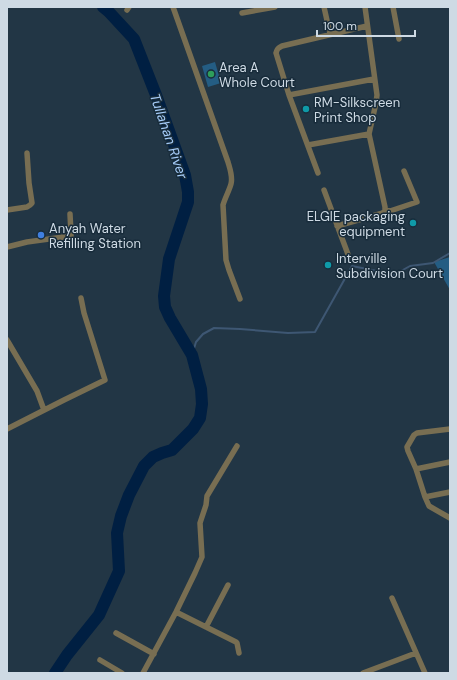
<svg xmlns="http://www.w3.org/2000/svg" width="457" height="680" font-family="'DM Sans',sans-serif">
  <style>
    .grass { fill: #245d83 }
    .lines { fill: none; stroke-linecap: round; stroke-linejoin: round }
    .stream { stroke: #3e5773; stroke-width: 2 }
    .river { stroke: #001f42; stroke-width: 12 }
    .street { stroke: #786e52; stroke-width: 5.5 }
    .leisure-dot { fill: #2e9e5b; stroke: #182c3b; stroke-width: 1.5 }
    .culture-dot { fill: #0f9aa8; stroke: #182c3b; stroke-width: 1.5 }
    .shop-dot { fill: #3f7fe0; stroke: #182c3b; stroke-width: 1.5 }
    .labels { text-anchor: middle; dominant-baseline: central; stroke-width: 3; stroke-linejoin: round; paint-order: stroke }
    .poi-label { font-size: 13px; fill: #cedae4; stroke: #182c3b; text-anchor: start }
    .water-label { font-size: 14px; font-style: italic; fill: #a6ccf8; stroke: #182c3b }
  </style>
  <rect width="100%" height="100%" fill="#223645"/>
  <!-- grass -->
  <path class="grass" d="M215 62 221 83 208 87 202 66Z
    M450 257V290L434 262Z"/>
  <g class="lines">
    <!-- stream -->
    <path class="stream" d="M192 355 196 342 203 334 214 328 240 329 288 333 315 332 352 266 377 271 392 276 410 266 433 263 450 253"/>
    <!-- river -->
    <path class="river" d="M55 673 67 655 99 615 119 571 117 533 121 516 129 495 144 466 153 457 162 453 172 450 193 429 200 418 202 404 201 389 192 355 170 318 165 307 164 296 169 259 188 202V192L185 175 156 95 134 39 109 12 103 7"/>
    <!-- street -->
    <path class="street" d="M173 7 228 162C230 169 233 177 231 184 229 191 225 198 223 205L226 260 229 270 240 299
      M324 7 330 34
      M365 7 377 95 376 103 369 134 385 207V210
      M393 7 399 39
      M127 10 129 7
      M242 13 275 7
      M289 95 374 79
      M308 145 369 134
      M318 173 289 95 276 53C277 49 278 48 282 46L367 26
      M324 190 349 257
      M7 210 27 207 30 205 32 203 29 183 27 153
      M337 226 383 213 385 210 390 211 417 202 404 171
      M7 247 27 242 71 236V234L70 214
      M7 340 37 391 44 410
      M7 429 64 400 105 380 84 313 81 298
      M450 429 417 433 414 435 407 447 408 451 416 469 425 497 429 506 450 518
      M416 469 450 462
      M425 497 450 492
      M392 598 425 673
      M176 612 236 642 237 643 239 653
      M206 627 228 585
      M116 633 154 654
      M100 660 122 673
      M143 673 176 612 195 573 202 557 200 523 206 505 207 496 237 446
      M363 673 416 653"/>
  </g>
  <!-- markers -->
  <circle class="leisure-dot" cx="211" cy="74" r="4"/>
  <g class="culture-dot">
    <circle cx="306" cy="109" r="4"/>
    <circle cx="413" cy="223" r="4"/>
    <circle cx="328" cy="265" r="4"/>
  </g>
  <circle class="shop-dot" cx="41" cy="235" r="4"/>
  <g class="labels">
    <!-- poi labels -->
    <g class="poi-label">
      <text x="219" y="67">Area A<tspan x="219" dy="15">Whole Court</tspan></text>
      <text x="314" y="102">RM-Silkscreen<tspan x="314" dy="15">Print Shop</tspan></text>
      <text x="405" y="216" text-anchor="end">ELGIE packaging<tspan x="405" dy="15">equipment</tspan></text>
      <text x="49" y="228">Anyah Water<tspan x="49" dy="15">Refilling Station</tspan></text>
      <text x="336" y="258">Interville<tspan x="336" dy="15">Subdivision Court</tspan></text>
    </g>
    <!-- water labels -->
    <g class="water-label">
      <text transform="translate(169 136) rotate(71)">Tullahan River</text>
    </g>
  </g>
  <!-- border -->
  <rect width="457" height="680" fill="none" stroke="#cedae4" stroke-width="16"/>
  <!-- scale -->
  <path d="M317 30v6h98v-6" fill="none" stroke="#cedae4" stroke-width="2"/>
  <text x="323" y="30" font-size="12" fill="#cedae4" stroke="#182c3b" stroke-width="3" paint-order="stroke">100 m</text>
</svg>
